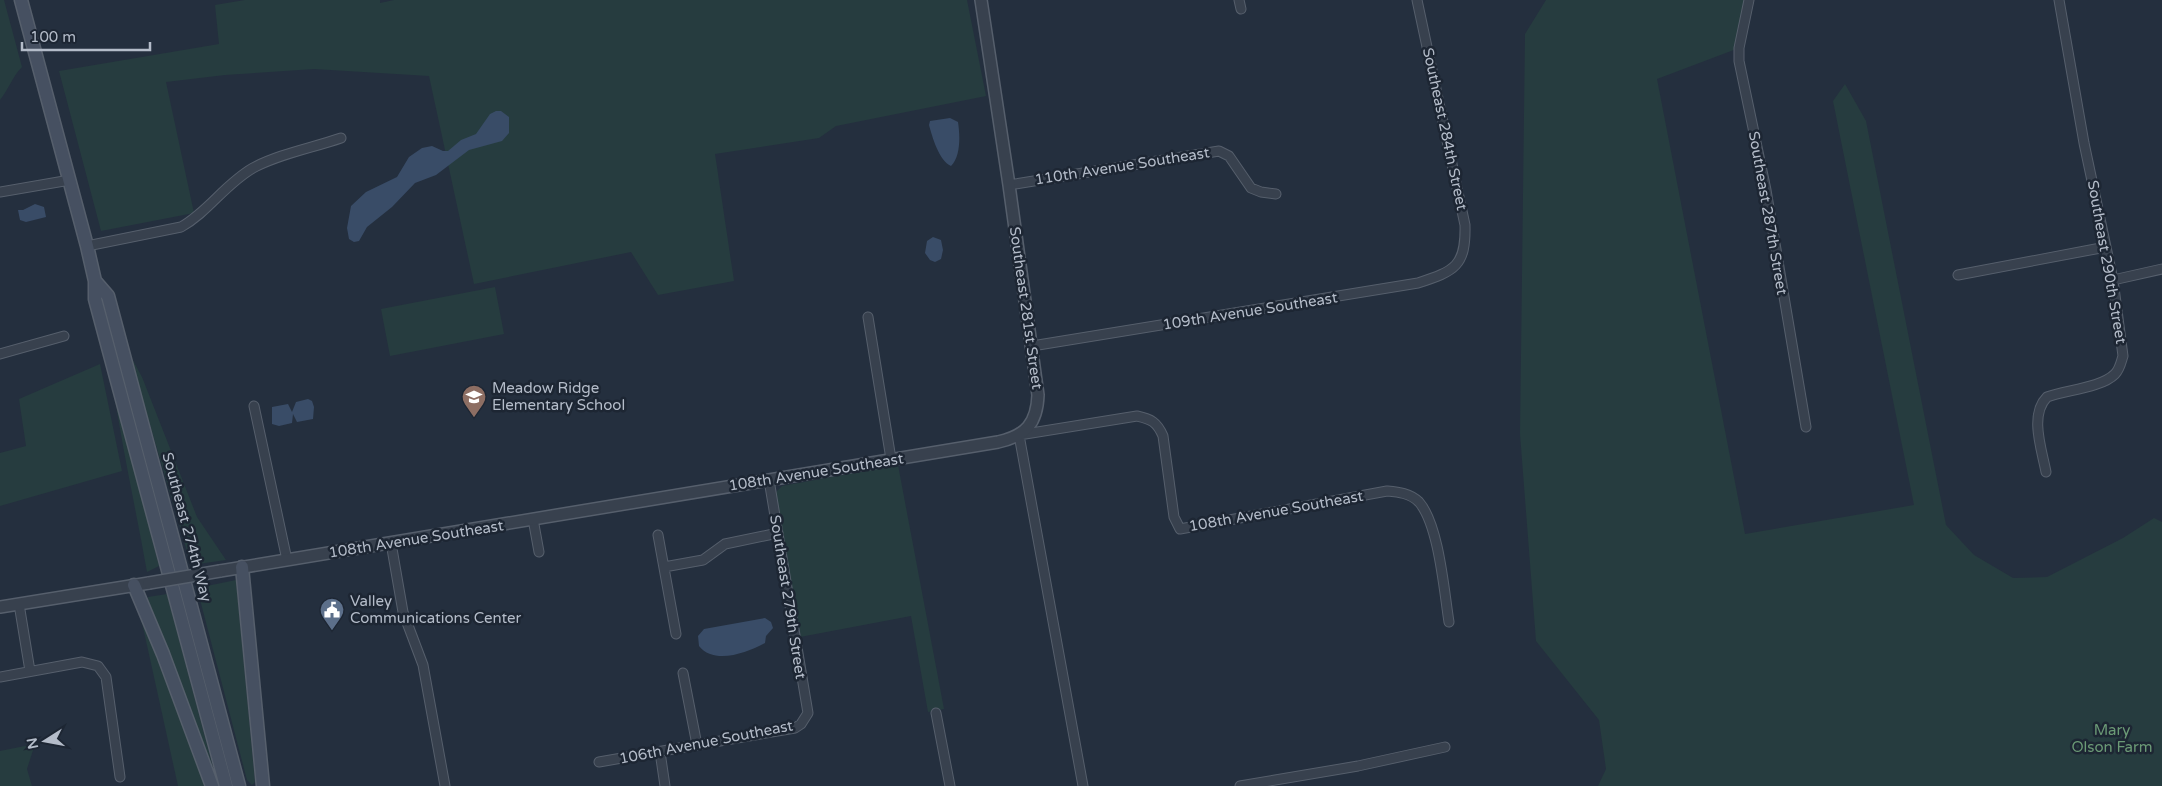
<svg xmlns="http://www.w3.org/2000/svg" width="2162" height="786" font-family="'Varela Round',sans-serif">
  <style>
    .green { fill: #263c3f }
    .water { fill: #394c67 }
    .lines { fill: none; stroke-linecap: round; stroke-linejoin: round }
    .minor-casing { stroke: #565f6c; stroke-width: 11 }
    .tertiary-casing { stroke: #565f6c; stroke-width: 14 }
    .secondary-casing { stroke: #565f6c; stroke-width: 15 }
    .minor { stroke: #38414e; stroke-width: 9 }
    .tertiary { stroke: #38414e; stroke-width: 11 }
    .secondary { stroke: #465061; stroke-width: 12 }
    .tertiary-bridge-casing { stroke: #565f6c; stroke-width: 14; stroke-linecap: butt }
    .tertiary-bridge { stroke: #38414e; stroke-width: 11 }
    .labels { text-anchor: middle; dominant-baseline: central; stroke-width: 5; stroke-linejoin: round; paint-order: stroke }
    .street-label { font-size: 15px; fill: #b4bcc9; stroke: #1d2633 }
    .poi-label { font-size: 15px; fill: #b4bcc9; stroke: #1d2633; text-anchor: start }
    .park-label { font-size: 15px; fill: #6b9a76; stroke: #1d2633 }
  </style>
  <rect width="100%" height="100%" fill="#242f3e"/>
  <!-- green -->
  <path class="green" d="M0 0H4L22 67C12 77 9 89 0 100Z
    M245 0H380V3L394 0H967L986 96 836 126 819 138 715 154 734 281 658 295 631 252 474 284 429 76 314 69 225 75 166 82 194 213 101 231 59 71 219 44 215 5Z
    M1546 0H1748L1739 48 1657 79 1745 534 1914 505 1833 101 1845 84 1866 121 1946 525 1974 555 2013 578 2047 577 2123 538 2154 518 2162 522V786H1598L1606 769 1599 720 1536 641 1520 434 1525 34Z
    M495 287 504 334 390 356 381 309Z
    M129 353 142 377 197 517 226 560 191 565Z
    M100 364 122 471 0 506V453L26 446 19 399Z
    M113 385 159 566 147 572C136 510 122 448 113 385Z
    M898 465 944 709 928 712 911 616 800 637 775 497 777 491 782 486Z
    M236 580 255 782 252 785 247 780 197 588Z
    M167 594 218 786 149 607 148 597Z
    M141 618 148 628 206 786H178Z
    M35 744 27 769 32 786H0V751Z"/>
  <!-- water -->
  <path class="water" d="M496 111H501L509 117V133L502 141 469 150 436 175 415 183 392 207 367 227 359 241 354 242 349 239 347 228 351 206 366 192 397 177 409 157 422 148 432 146 443 151H448L461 140 476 134 490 114Z
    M950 118 958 122C960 135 961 156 951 166 939 161 932 136 929 125L930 121Z
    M35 204 44 207 46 217 26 222 20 220 18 210H23Z
    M933 237 941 240 943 250 941 259 935 262 930 260 925 253 927 241Z
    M308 399 312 401 314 407 313 419 297 422 293 414 292 423 279 426 272 424V407L288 404 292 412 296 402Z
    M765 618 771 622 773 628 766 636 765 643C747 653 714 665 699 646L698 636 704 629Z"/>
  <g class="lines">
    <defs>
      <path id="minor" d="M1239 0 1241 9
        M1749 0 1739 48V61L1766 190 1806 427
        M1009 185 1219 151 1229 156 1251 188 1261 192 1276 194
        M0 192 70 180
        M87 246 181 227C208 212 225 184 253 168 279 154 312 148 341 138
        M1958 275 2106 247
        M2113 280 2162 269
        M868 317 891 459
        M1032 346 1418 283C1455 271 1466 266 1465 225L1417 0
        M0 354 64 336
        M254 406 287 560
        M2046 472C2042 450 2029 415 2047 397 2066 390 2101 388 2115 374 2120 369 2121 362 2123 356L2113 280 2084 143 2059 0
        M533 519 539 552
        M658 535 676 634
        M391 543 403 612 423 665 445 786
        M664 567 703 560 725 544 778 533
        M19 604 30 671
        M683 673 697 745
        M0 677 82 662 98 666 106 677 120 777
        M936 713 950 786
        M660 752 665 786
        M599 762 795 728 801 724 808 713 769 480
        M1083 786 1019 435 1137 416C1151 419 1157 422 1163 436L1174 517 1180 529 1387 491C1398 492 1410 493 1419 502 1439 525 1444 591 1449 622
        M1240 786 1358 766 1445 747"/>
      <path id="tertiary" d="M220 571 998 442C1026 436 1037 423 1038 395L1009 185 981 0
        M0 607 149 583"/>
      <path id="secondary" d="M21 0 87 246 95 281V299L226 786
        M95 281 108 296 239 786
        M242 567 263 786
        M134 585 163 654 212 786"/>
    </defs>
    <!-- minor casing -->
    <use href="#minor" class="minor-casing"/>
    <!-- tertiary casing -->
    <use href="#tertiary" class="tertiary-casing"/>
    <!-- secondary casing -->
    <use href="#secondary" class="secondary-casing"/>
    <!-- minor -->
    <use href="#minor" class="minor"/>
    <!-- tertiary -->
    <use href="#tertiary" class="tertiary"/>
    <!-- secondary -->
    <use href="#secondary" class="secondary"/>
    <defs>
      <path id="tertiary-bridge" d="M149 583 220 571"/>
    </defs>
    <!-- tertiary-bridge casing -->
    <use href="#tertiary-bridge" class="tertiary-bridge-casing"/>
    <!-- tertiary-bridge -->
    <use href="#tertiary-bridge" class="tertiary-bridge"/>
  </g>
  <!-- icons -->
  <defs>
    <symbol id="school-pin" viewBox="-11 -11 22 30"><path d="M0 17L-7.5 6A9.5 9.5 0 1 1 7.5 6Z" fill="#8d6e63" stroke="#1d2633"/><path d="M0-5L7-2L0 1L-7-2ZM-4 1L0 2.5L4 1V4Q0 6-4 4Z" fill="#fff"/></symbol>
    <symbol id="civic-pin" viewBox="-11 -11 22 30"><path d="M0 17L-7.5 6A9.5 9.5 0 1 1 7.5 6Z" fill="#5c6f8a" stroke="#1d2633"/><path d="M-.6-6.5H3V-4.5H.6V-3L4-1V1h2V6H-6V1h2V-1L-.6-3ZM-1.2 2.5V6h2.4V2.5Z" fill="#fff"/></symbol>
  </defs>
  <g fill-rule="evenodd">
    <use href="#school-pin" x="460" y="383" width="28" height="38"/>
    <use href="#civic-pin" x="318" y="596" width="28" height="38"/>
  </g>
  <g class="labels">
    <!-- street labels -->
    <g class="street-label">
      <text transform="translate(1445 129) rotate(78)">Southeast 284th Street</text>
      <text transform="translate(1122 166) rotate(-9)">110th Avenue Southeast</text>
      <text transform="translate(1768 213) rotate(80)">Southeast 287th Street</text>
      <text transform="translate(2107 262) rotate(80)">Southeast 290th Street</text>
      <text transform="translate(1026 308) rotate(82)">Southeast 281st Street</text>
      <text transform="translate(1250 311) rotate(-9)">109th Avenue Southeast</text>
      <text transform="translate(816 472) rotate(-9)">108th Avenue Southeast</text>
      <text transform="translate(1276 511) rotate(-10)">108th Avenue Southeast</text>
      <text transform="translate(187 527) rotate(75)">Southeast 274th Way</text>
      <text transform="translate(416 539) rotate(-9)">108th Avenue Southeast</text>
      <text transform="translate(788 597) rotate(81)">Southeast 279th Street</text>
      <text transform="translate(706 742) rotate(-11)">106th Avenue Southeast</text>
    </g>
    <!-- poi labels -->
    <g class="poi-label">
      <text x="492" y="388">Meadow Ridge<tspan x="492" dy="17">Elementary School</tspan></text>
      <text x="350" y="601">Valley<tspan x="350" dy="17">Communications Center</tspan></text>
    </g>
    <!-- park labels -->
    <g class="park-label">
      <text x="2112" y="730">Mary<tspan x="2112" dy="17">Olson Farm</tspan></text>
    </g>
  </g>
  <!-- north arrow -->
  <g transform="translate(45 741) rotate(259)" stroke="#1d2633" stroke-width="4" paint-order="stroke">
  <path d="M0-4L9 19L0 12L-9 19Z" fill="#b4bcc9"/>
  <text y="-8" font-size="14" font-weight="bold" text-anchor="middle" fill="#b4bcc9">N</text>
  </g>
  <!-- scale -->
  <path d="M22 42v8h128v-8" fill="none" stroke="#b4bcc9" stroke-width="2.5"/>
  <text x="30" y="42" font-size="15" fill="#b4bcc9" stroke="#1d2633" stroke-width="4" paint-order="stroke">100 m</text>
</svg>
